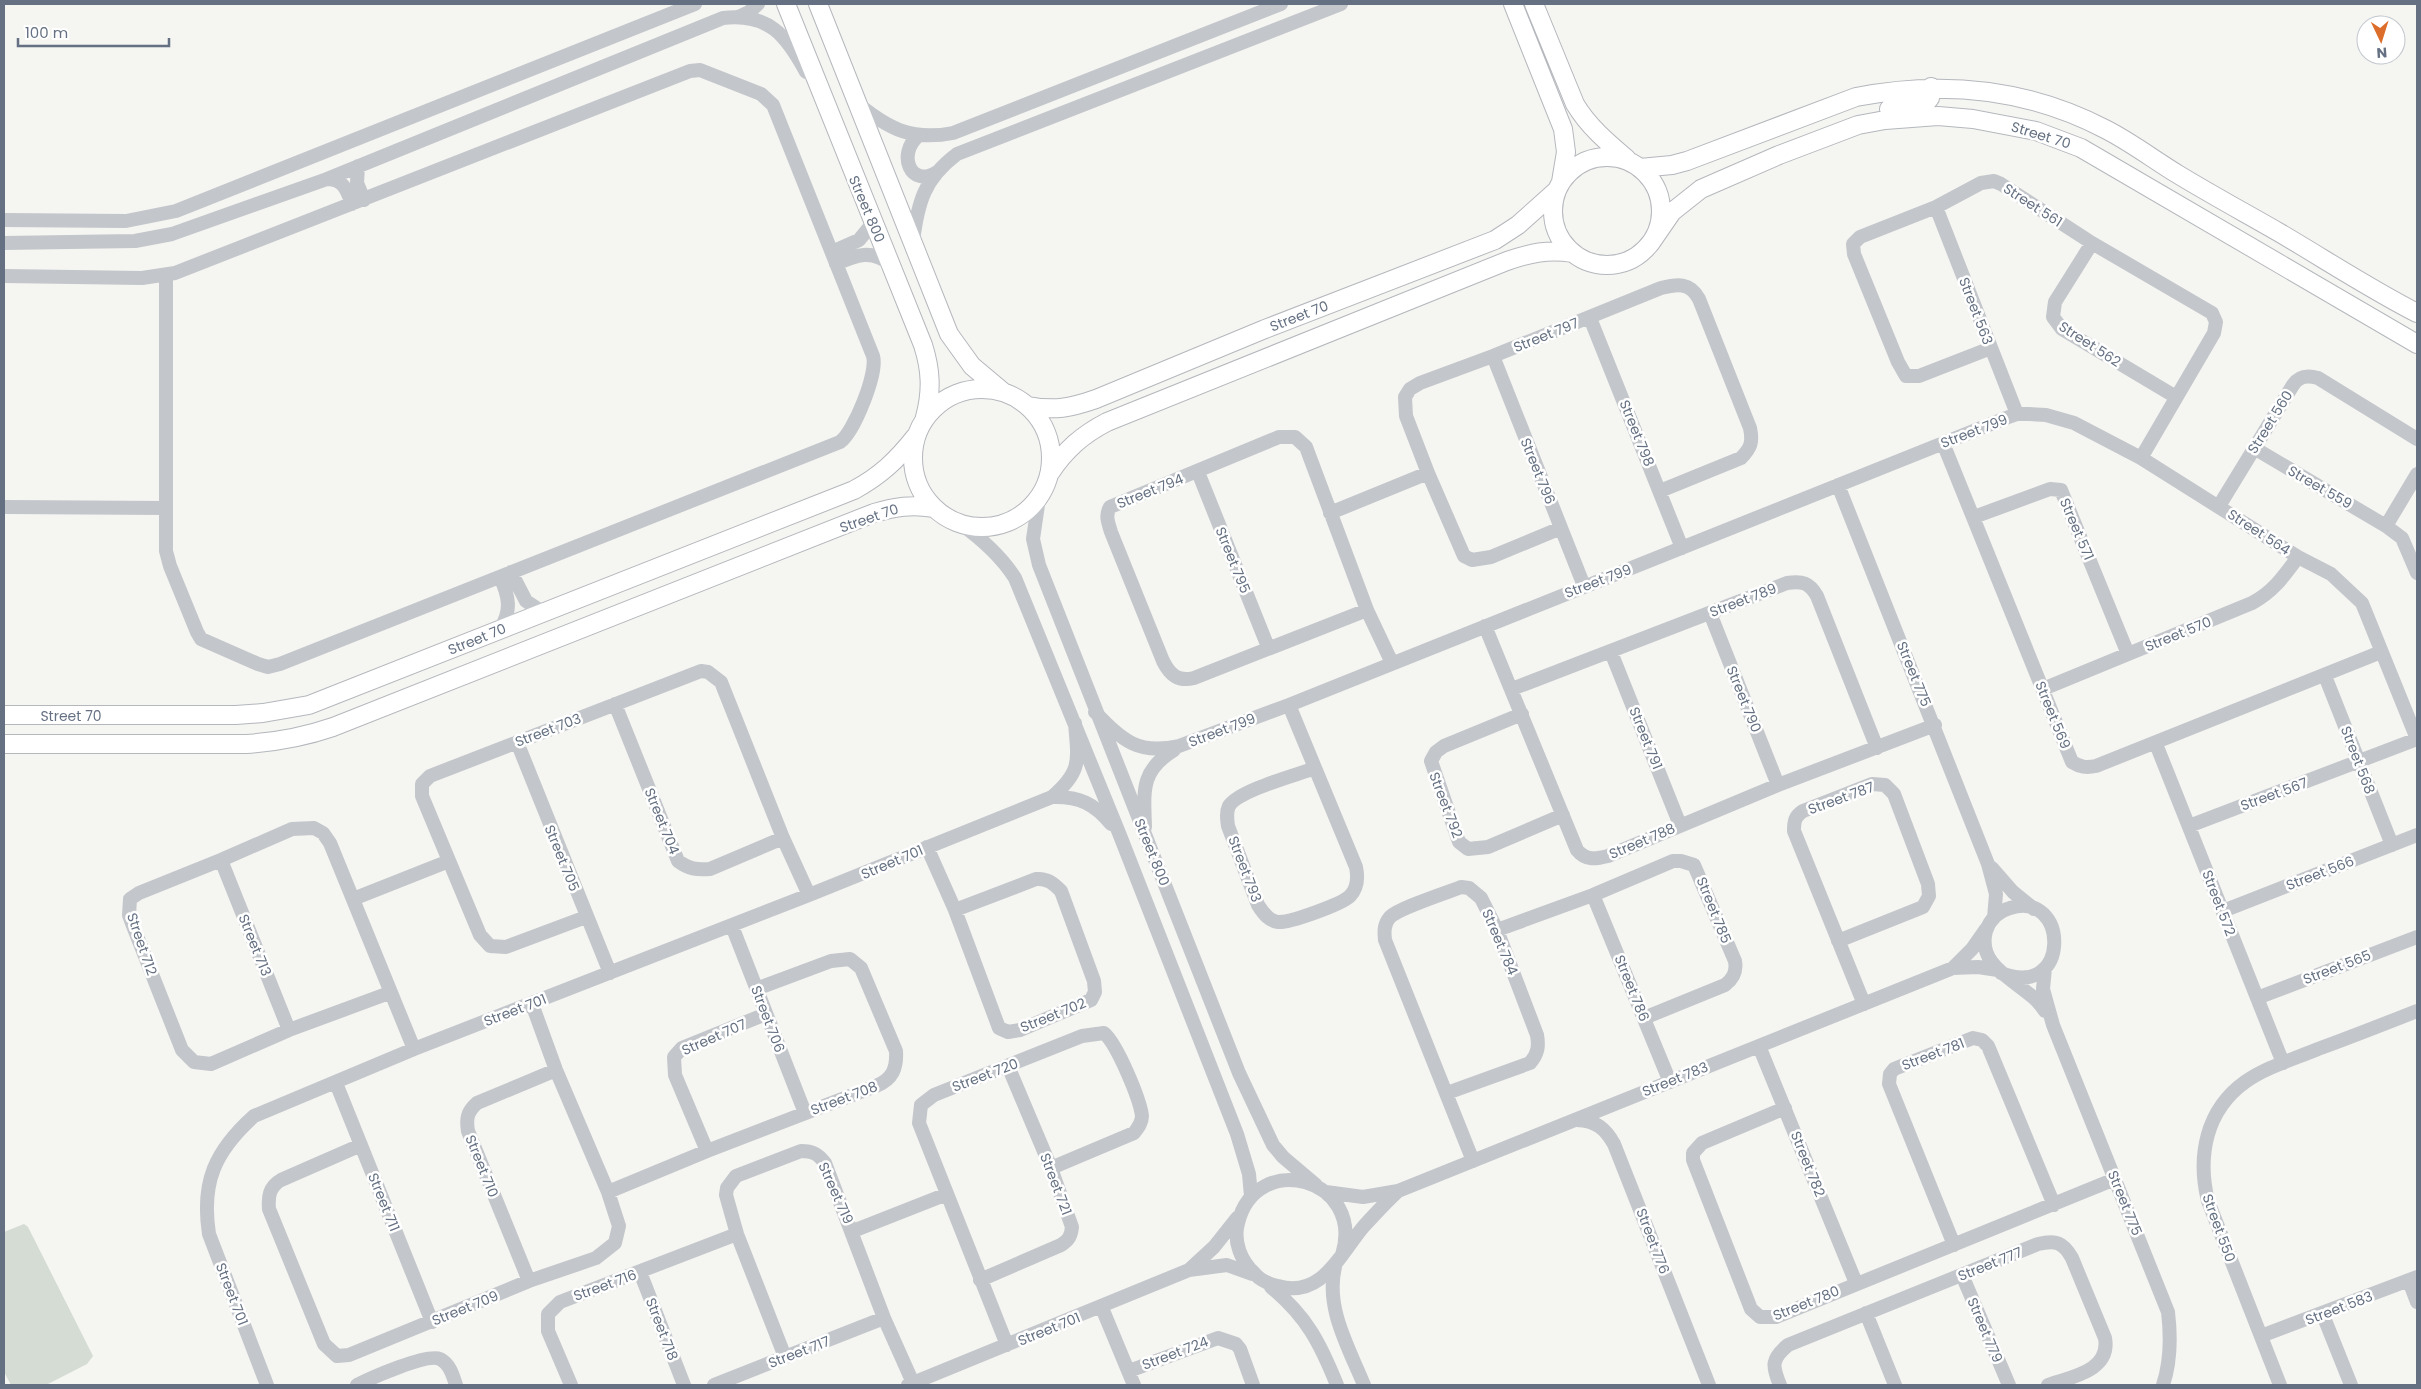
<svg xmlns="http://www.w3.org/2000/svg" width="2421" height="1389" font-family="Poppins,sans-serif">
  <style>
    .garden { fill: #d5dcd3 }
    .lines { fill: none; stroke-linecap: round; stroke-linejoin: round }
    .major-casing { stroke: #b4b7bc; stroke-width: 20 }
    .minor { stroke: #c3c6ca; stroke-width: 14 }
    .major { stroke: #fff; stroke-width: 18 }
    .labels { text-anchor: middle; dominant-baseline: central; stroke-width: 5; stroke-linejoin: round; paint-order: stroke }
    .street-label { font-size: 14px; fill: #657182; stroke: #fff }
  </style>
  <rect width="100%" height="100%" fill="#f5f5f2"/>
  <!-- garden -->
  <path class="garden" d="M24 1224 28 1227 93 1356 87 1364 46 1385H11L4 1372V1232Z"/>
  <g class="lines">
    <defs>
      <path id="major" d="M786 4 923 345C931 370 932 391 925 417
        M818 4 949 334 972 366 1003 392
        M1513 4 1563 129 1566 152 1561 182
        M1534 4 1575 104C1588 126 1607 142 1627 159
        M1889 109 1926 103 1930 98 1931 87
        M1553 211a54 54 0 1 1 108 0a54 54 0 1 1-108 0Z
        M1640 168 1672 165 1687 161 1856 97C1943 80 2026 88 2105 129 2131 142 2154 160 2179 175 2212 195 2247 214 2280 233 2326 260 2370 289 2417 313
        M1650 244 1672 212 1701 189 1779 155 1858 125 1885 120 1938 116 1973 119 2036 131 2081 148 2417 344
        M913 458a69 69 0 1 1 138 0a69 69 0 1 1-138 0Z
        M1028 406C1055 411 1070 408 1096 399L1265 329 1495 240 1518 225 1556 191
        M1050 473C1065 450 1082 435 1107 422L1507 261C1530 253 1548 249 1573 253
        M4 715H236L263 713 309 705 854 490C880 476 897 460 915 437
        M4 744H246C276 742 304 737 333 727L874 513C895 507 912 504 933 508"/>
    </defs>
    <!-- major casing -->
    <use href="#major" class="major-casing"/>
    <!-- minor -->
    <path class="minor" d="M738 17 749 12 758 4
      M858 104C889 129 912 141 953 133L1281 4
      M919 135C896 154 911 189 937 172
      M358 166 357 183 364 200
      M327 179C344 179 347 191 352 204
      M1936 207 2017 414
      M4 220 126 221 176 211 695 4
      M913 241C918 202 924 179 957 154L1341 4
      M4 243 135 241 172 234 327 179 723 18C769 13 786 35 806 72
      M2092 243 2055 302 2053 317 2062 329 2176 397
      M832 252 859 240 873 223
      M836 264C856 255 872 249 890 264
      M4 276 142 278 175 273 690 71 700 70 761 94 773 105 873 356C878 373 854 432 840 442L280 664 268 667 258 664 201 639 197 632 170 566 166 551V276
      M1590 318 1682 548
      M1991 348 1919 376H1906L1898 362 1854 254 1853 244 1860 237 1936 207 1981 183 1994 181 2001 184 2092 243 2212 313 2216 322 2214 333 2141 458
      M1493 356 1584 586
      M1943 443 2072 762C2080 767 2086 768 2096 766L2381 652
      M2254 448 2386 526
      M1198 472 1268 647
      M2417 474 2386 526 2402 538 2417 573
      M1838 485 1988 864 1996 894 1994 918
      M1039 498 1033 539 1039 565 1239 1073 1273 1145 1283 1157 1316 1185
      M2219 506 2293 385C2299 376 2307 375 2318 378L2417 439
      M4 507 166 508
      M1330 513 1428 473
      M1974 517 2050 489 2061 490 2128 654
      M961 524C983 540 1001 556 1015 578L1119 833 1237 1134 1249 1174 1251 1196
      M1561 528 1491 557 1472 560 1464 556 1428 473 1406 416 1405 397 1410 389 1420 383 1493 356 1661 288C1677 284 1690 282 1699 299L1750 428C1753 442 1751 448 1741 458L1660 491
      M511 572 526 601 544 613
      M500 577C509 596 512 611 500 629
      M1367 610 1194 678C1178 682 1170 675 1163 661L1111 532C1108 522 1105 516 1110 507L1279 437H1295L1306 447 1367 610 1392 663
      M1710 613 1778 785
      M1485 626 1577 850C1586 861 1596 859 1608 856L1778 785 1935 725
      M1611 652 1680 825
      M2325 676 2392 845
      M1512 689 1787 583C1802 581 1809 582 1817 596L1877 748
      M2043 689 2252 603C2273 592 2284 576 2298 557
      M615 704 678 861C689 869 696 870 710 869L783 838
      M1289 705 1356 867C1358 877 1358 888 1350 896 1342 904 1290 923 1278 922 1269 921 1263 913 1258 905L1228 826C1227 819 1226 812 1229 806 1239 790 1297 775 1315 768
      M1095 712C1123 741 1138 755 1179 746L1289 705 2006 418 2017 414H2028L2046 415 2074 423 2141 458 2298 557 2331 574 2362 603 2417 739
      M1522 714 1444 746 1436 752 1431 761 1459 842 1468 849 1488 847 1563 815
      M517 742 610 973
      M2156 744 2283 1063
      M1052 797C1079 796 1095 804 1111 824
      M2189 826 2417 739
      M1145 827C1144 791 1140 771 1174 750
      M927 847 955 910 999 1028 1008 1032 1020 1030 1091 1000 1095 992 1094 981 1061 891C1053 883 1047 878 1036 879L955 910
      M221 860 289 1030
      M1992 868 2013 892 2034 909
      M1593 895 1670 1082
      M353 899 449 861
      M2223 911 2417 835
      M586 917 506 947 490 946 480 935 422 796V784L430 776 701 671 708 672 721 682 783 838 809 895
      M732 926 805 1113
      M1497 930 1593 895 1673 861H1681L1694 865 1735 961C1737 972 1733 979 1725 985L1644 1018
      M1838 941 1923 907 1929 896 1928 884 1894 794 1885 785 1872 784 1803 811C1795 816 1794 821 1794 831L1864 1004
      M1953 968 1972 949 1986 929
      M2045 968 2043 989 2053 1025 2168 1312C2171 1337 2171 1361 2163 1385
      M2001 973C2072 1001 2069 889 2010 908 1999 911 1990 919 1986 931 1975 971 2028 983 2045 1011
      M389 993 289 1030 211 1064 194 1062 182 1050 133 926 129 915 130 899 139 893 221 860 292 829 314 828 323 833 330 843 414 1049
      M2257 998 2417 937
      M1759 1046 1856 1283
      M336 1083 432 1322
      M1447 1093 1530 1063C1538 1054 1539 1046 1537 1035L1497 930 1481 898 1469 888 1461 887C1446 893 1399 908 1390 917 1384 924 1384 931 1385 940L1473 1161
      M1785 1108 1702 1143 1693 1153V1160L1751 1309 1760 1317H1776L2115 1179
      M1577 1120C1596 1121 1605 1128 1614 1144L1709 1385
      M361 1145 281 1180C269 1187 268 1197 269 1209L324 1344 337 1356 349 1355 529 1281 596 1258 615 1243 619 1226 608 1192 556 1070 532 1004
      M707 1151 675 1075 674 1057 682 1048 766 1014
      M608 1192 707 1151 876 1086C893 1079 897 1068 896 1051L861 968 850 959 831 961 756 989
      M1326 1192 1363 1197 1398 1191 1953 968 1978 967 1998 970
      M853 1231 947 1194
      M1954 1245 1889 1084 1890 1074 1894 1069 1973 1038 1982 1040 1988 1046 2054 1205
      M1342 1255C1366 1178 1256 1149 1238 1223 1233 1242 1241 1261 1255 1274 1261 1281 1269 1284 1278 1286 1322 1299 1340 1254 1364 1226 1375 1214 1386 1202 1398 1191
      M1335 1267C1325 1308 1349 1348 1364 1385
      M1189 1270 1214 1247 1237 1218
      M640 1272 684 1385
      M1962 1275 2009 1385
      M980 1280 1061 1245C1069 1240 1071 1236 1072 1227L1051 1168 1008 1066
      M529 1281 468 1131C466 1119 467 1112 477 1103L556 1070
      M2409 1281 2417 1302
      M1271 1287C1307 1317 1320 1343 1337 1385
      M1102 1308 1134 1385
      M1866 1313 1895 1385
      M2323 1315 2351 1385
      M2261 1336 2417 1277
      M1007 1345 919 1123 921 1105 934 1095 1082 1036 1104 1033C1117 1044 1140 1099 1142 1116 1142 1123 1138 1128 1134 1133L1051 1168
      M785 1357 737 1234 726 1195 727 1188 736 1176 801 1151C813 1151 818 1154 825 1163L884 1318 913 1383
      M1129 1371 1218 1338 1236 1344 1240 1349 1253 1385
      M267 1385 209 1234C201 1182 215 1151 254 1116L414 1049 809 895 1052 797C1082 771 1078 761 1075 723
      M357 1385C371 1378 427 1353 440 1359 450 1364 453 1376 456 1385
      M571 1385 548 1331V1314L560 1302 737 1234
      M714 1385 884 1318
      M908 1385 1189 1270 1227 1265 1252 1274
      M1780 1385C1772 1366 1771 1359 1788 1345L2038 1244C2056 1240 2063 1242 2072 1258L2105 1338C2111 1371 2071 1377 2048 1385
      M2280 1385 2208 1201C2197 1156 2206 1110 2245 1082 2266 1067 2294 1059 2318 1049 2351 1037 2384 1024 2417 1011"/>
    <!-- major -->
    <use href="#major" class="major"/>
  </g>
  <g class="labels">
    <!-- street labels -->
    <g class="street-label">
      <text transform="translate(2041 135) rotate(17)">Street 70</text>
      <text transform="translate(2033 205) rotate(33)">Street 561</text>
      <text transform="translate(867 209) rotate(67)">Street 800</text>
      <text transform="translate(1976 311) rotate(69)">Street 563</text>
      <text transform="translate(1299 316) rotate(-21)">Street 70</text>
      <text transform="translate(1546 335) rotate(-22)">Street 797</text>
      <text transform="translate(2090 344) rotate(33)">Street 562</text>
      <text transform="translate(2270 422) rotate(-58)">Street 560</text>
      <text transform="translate(1974 431) rotate(-21)">Street 799</text>
      <text transform="translate(1637 433) rotate(68)">Street 798</text>
      <text transform="translate(1538 471) rotate(68)">Street 796</text>
      <text transform="translate(2320 487) rotate(30)">Street 559</text>
      <text transform="translate(1150 491) rotate(-22)">Street 794</text>
      <text transform="translate(869 518) rotate(-19)">Street 70</text>
      <text transform="translate(2077 529) rotate(67)">Street 571</text>
      <text transform="translate(2259 532) rotate(33)">Street 564</text>
      <text transform="translate(1233 560) rotate(68)">Street 795</text>
      <text transform="translate(1598 581) rotate(-21)">Street 799</text>
      <text transform="translate(1743 600) rotate(-21)">Street 789</text>
      <text transform="translate(2178 634) rotate(-22)">Street 570</text>
      <text transform="translate(477 639) rotate(-22)">Street 70</text>
      <text transform="translate(1914 674) rotate(68)">Street 775</text>
      <text transform="translate(1744 699) rotate(68)">Street 790</text>
      <text transform="translate(2053 715) rotate(68)">Street 569</text>
      <text x="71" y="716">Street 70</text>
      <text transform="translate(548 730) rotate(-21)">Street 703</text>
      <text transform="translate(1222 730) rotate(-21)">Street 799</text>
      <text transform="translate(1646 738) rotate(68)">Street 791</text>
      <text transform="translate(2358 760) rotate(69)">Street 568</text>
      <text transform="translate(2274 794) rotate(-20)">Street 567</text>
      <text transform="translate(1841 798) rotate(-20)">Street 787</text>
      <text transform="translate(1446 805) rotate(69)">Street 792</text>
      <text transform="translate(662 821) rotate(68)">Street 704</text>
      <text transform="translate(1642 841) rotate(-23)">Street 788</text>
      <text transform="translate(1152 852) rotate(68)">Street 800</text>
      <text transform="translate(562 858) rotate(68)">Street 705</text>
      <text transform="translate(892 862) rotate(-23)">Street 701</text>
      <text transform="translate(1245 869) rotate(69)">Street 793</text>
      <text transform="translate(2320 873) rotate(-21)">Street 566</text>
      <text transform="translate(2219 903) rotate(69)">Street 572</text>
      <text transform="translate(1714 910) rotate(68)">Street 785</text>
      <text transform="translate(1500 942) rotate(67)">Street 784</text>
      <text transform="translate(142 944) rotate(71)">Street 712</text>
      <text transform="translate(255 945) rotate(68)">Street 713</text>
      <text transform="translate(2337 967) rotate(-21)">Street 565</text>
      <text transform="translate(1632 988) rotate(68)">Street 786</text>
      <text transform="translate(515 1010) rotate(-21)">Street 701</text>
      <text transform="translate(1053 1015) rotate(-22)">Street 702</text>
      <text transform="translate(768 1019) rotate(69)">Street 706</text>
      <text transform="translate(714 1037) rotate(-24)">Street 707</text>
      <text transform="translate(1933 1054) rotate(-21)">Street 781</text>
      <text transform="translate(985 1075) rotate(-21)">Street 720</text>
      <text transform="translate(1675 1079) rotate(-22)">Street 783</text>
      <text transform="translate(844 1098) rotate(-21)">Street 708</text>
      <text transform="translate(1808 1164) rotate(68)">Street 782</text>
      <text transform="translate(482 1166) rotate(68)">Street 710</text>
      <text transform="translate(1056 1184) rotate(69)">Street 721</text>
      <text transform="translate(836 1193) rotate(66)">Street 719</text>
      <text transform="translate(384 1202) rotate(68)">Street 711</text>
      <text transform="translate(2125 1203) rotate(68)">Street 775</text>
      <text transform="translate(2219 1228) rotate(70)">Street 550</text>
      <text transform="translate(1653 1241) rotate(69)">Street 776</text>
      <text transform="translate(1990 1264) rotate(-22)">Street 777</text>
      <text transform="translate(605 1285) rotate(-20)">Street 716</text>
      <text transform="translate(232 1294) rotate(69)">Street 701</text>
      <text transform="translate(1806 1303) rotate(-22)">Street 780</text>
      <text transform="translate(465 1308) rotate(-22)">Street 709</text>
      <text transform="translate(2339 1308) rotate(-21)">Street 583</text>
      <text transform="translate(662 1329) rotate(69)">Street 718</text>
      <text transform="translate(1049 1329) rotate(-22)">Street 701</text>
      <text transform="translate(1985 1330) rotate(67)">Street 779</text>
      <text transform="translate(799 1352) rotate(-21)">Street 717</text>
      <text transform="translate(1175 1353) rotate(-21)">Street 724</text>
    </g>
  </g>
  <!-- border -->
  <rect width="2421" height="1389" fill="none" stroke="#657182" stroke-width="10"/>
  <!-- north arrow -->
  <g transform="translate(2381 40) rotate(176)"><circle r="24" fill="#ffffff" stroke="#c1c6cd"/>
  <path d="M0-4L9 19L0 12L-9 19Z" fill="#dd6d2a"/>
  <text y="-8" font-size="14" font-weight="bold" text-anchor="middle" fill="#657182">N</text>
  </g>
  <!-- scale -->
  <path d="M18 38v8h151v-8" fill="none" stroke="#657182" stroke-width="2.5"/>
  <text x="25" y="38" font-size="15" fill="#657182" stroke="#ffffff" stroke-width="4" paint-order="stroke">100 m</text>
</svg>
